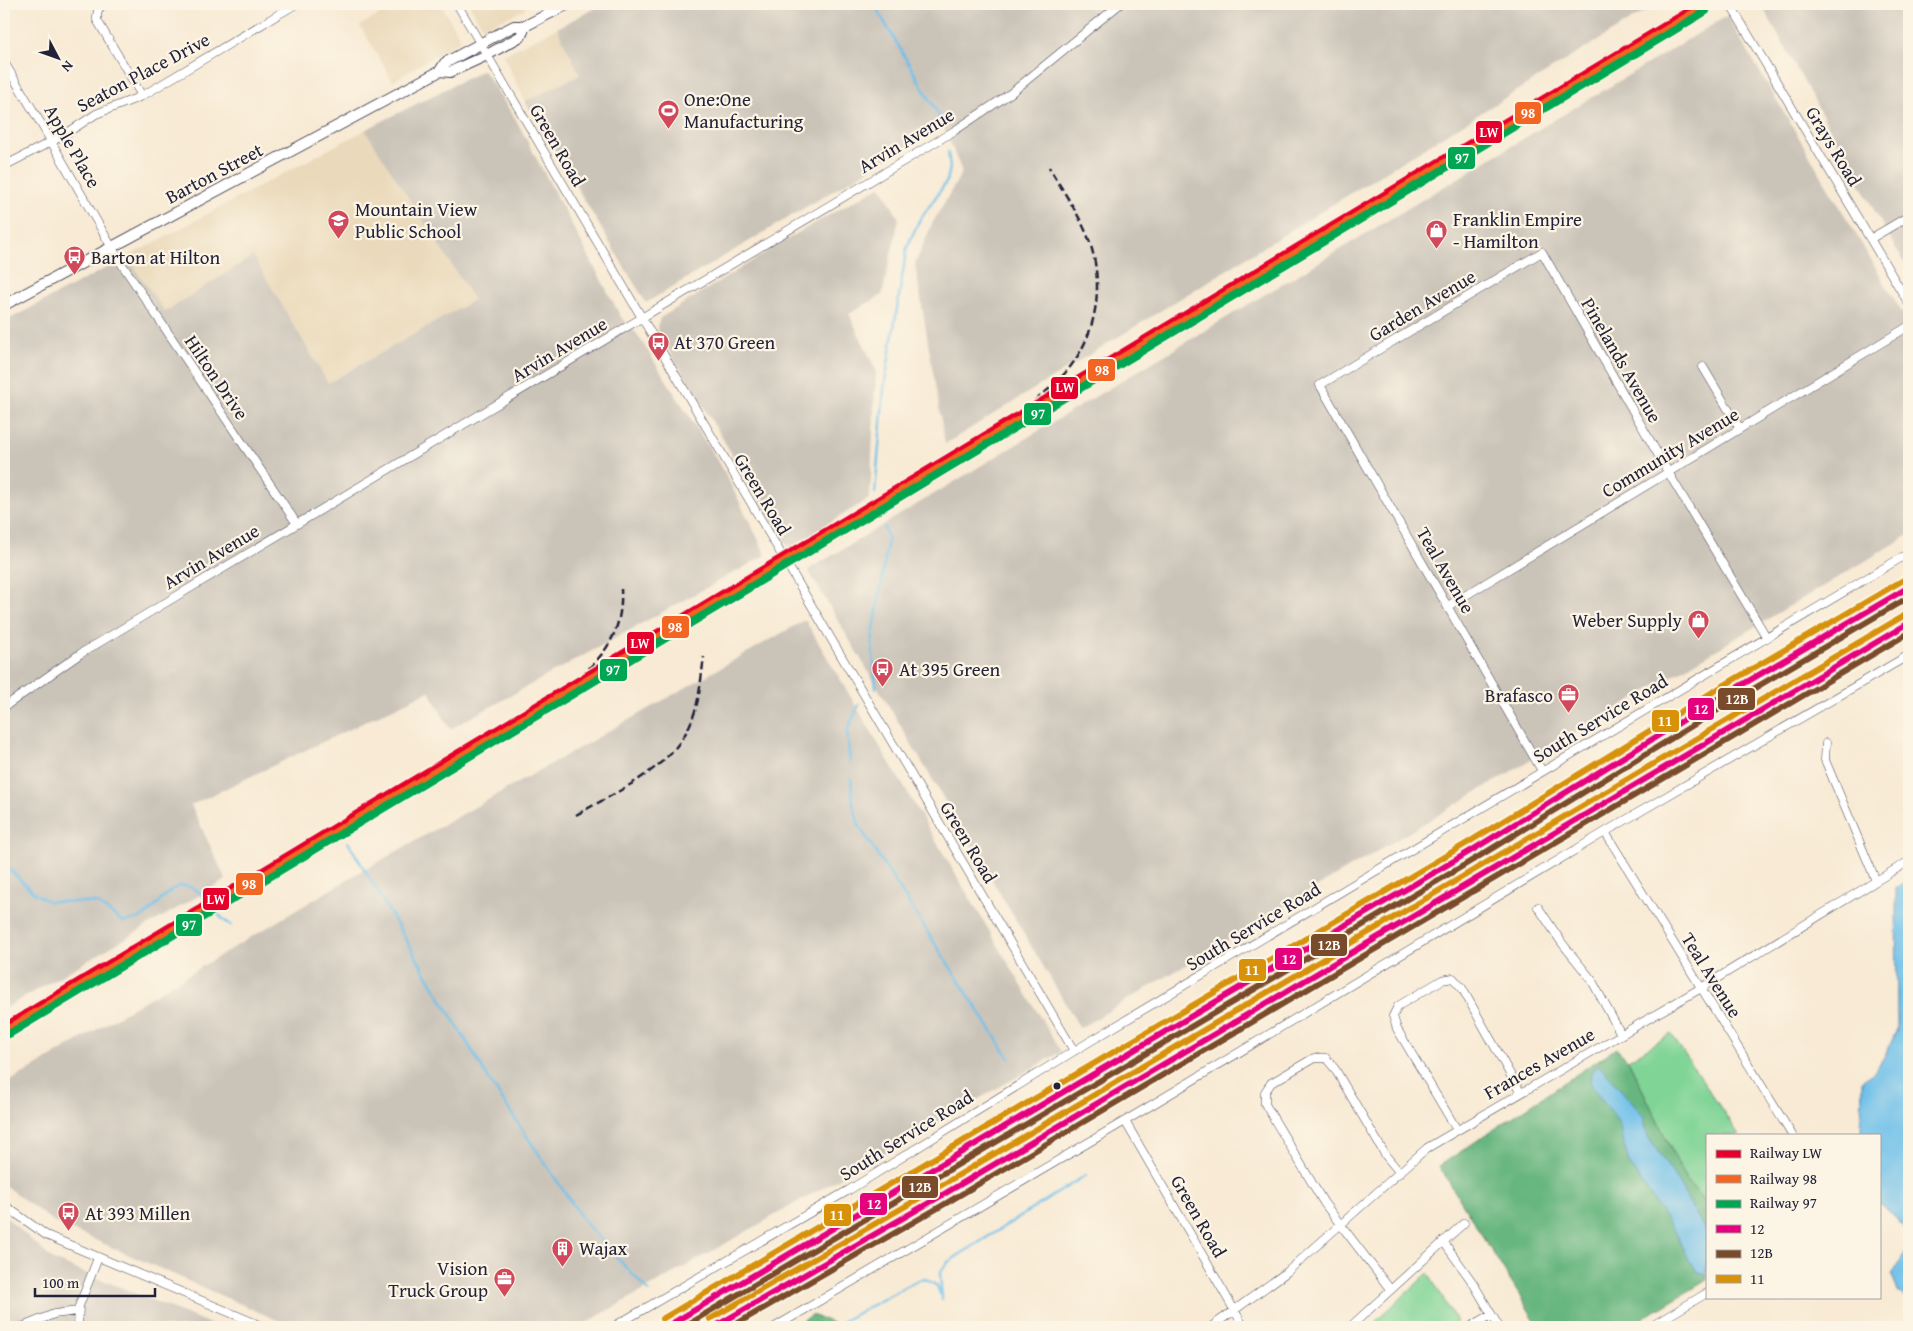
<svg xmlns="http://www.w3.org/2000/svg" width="1913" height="1331" font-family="'Gentium Book Plus',serif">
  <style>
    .built { fill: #ead9ba }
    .industrial { fill: #cac3b8 }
    .green { fill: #80d496; stroke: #517b68 }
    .forest { fill: #68b67f; stroke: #456c5d }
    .water { fill: #6ec0ea; stroke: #487192 }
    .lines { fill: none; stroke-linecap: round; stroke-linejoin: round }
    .stream { stroke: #6ec0ea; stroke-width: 2.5 }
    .minor-casing { stroke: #424052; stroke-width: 9 }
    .major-casing { stroke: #424052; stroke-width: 12 }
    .highway-casing { stroke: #424052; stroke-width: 13 }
    .minor { stroke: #fff; stroke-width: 8 }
    .major { stroke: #fff; stroke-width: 10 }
    .highway { stroke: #fff; stroke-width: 11 }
    .rail { stroke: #22223b; stroke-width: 2.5; stroke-dasharray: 8 4; stroke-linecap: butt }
    .bus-1-casing { stroke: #fcf5e5; stroke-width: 10 }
    .bus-2-casing { stroke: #fcf5e5; stroke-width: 10 }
    .bus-3-casing { stroke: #fcf5e5; stroke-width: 10 }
    .bus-1 { stroke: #e5007d; stroke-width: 6 }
    .bus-2 { stroke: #7a4b2a; stroke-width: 6 }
    .bus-3 { stroke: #d79209; stroke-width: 6 }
    .rail-1-casing { stroke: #fcf5e5; stroke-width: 11 }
    .rail-2-casing { stroke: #fcf5e5; stroke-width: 11 }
    .rail-3-casing { stroke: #fcf5e5; stroke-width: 11 }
    .rail-1 { stroke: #e4002b; stroke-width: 8 }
    .rail-2 { stroke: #f26522; stroke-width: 8 }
    .rail-3 { stroke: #00a651; stroke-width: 8 }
    .bus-dot { fill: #22223b; stroke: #fcf5e5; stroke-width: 2 }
    .labels { text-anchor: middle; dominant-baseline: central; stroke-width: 4.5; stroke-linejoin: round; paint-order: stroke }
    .street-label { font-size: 19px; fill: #22223b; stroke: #fcf5e5 }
    .poi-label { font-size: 19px; fill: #22223b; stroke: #fcf5e5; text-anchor: start }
    .line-badge { stroke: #fcf5e5; stroke-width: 2 }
    .badge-label { font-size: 14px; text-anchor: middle; font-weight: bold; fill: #fff }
  </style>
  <rect width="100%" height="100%" fill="#fcf5e5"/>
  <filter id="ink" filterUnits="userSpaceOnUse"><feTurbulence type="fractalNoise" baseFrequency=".02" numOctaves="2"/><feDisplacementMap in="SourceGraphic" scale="10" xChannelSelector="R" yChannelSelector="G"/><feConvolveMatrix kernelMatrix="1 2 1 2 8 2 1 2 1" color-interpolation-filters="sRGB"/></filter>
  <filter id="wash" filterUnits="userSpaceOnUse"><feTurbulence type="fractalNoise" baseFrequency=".0096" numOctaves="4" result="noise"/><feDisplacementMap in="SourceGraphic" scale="20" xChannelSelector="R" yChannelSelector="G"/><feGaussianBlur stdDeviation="1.12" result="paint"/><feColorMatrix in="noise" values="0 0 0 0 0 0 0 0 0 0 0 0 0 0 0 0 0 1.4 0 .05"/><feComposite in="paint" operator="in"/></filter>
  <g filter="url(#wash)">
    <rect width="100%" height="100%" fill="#f8ead4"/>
    <!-- built -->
    <path class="built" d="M397 4H441L461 40 393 81 360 26Z
      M469 4H523L526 9 483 28Z
      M801 4H827L807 15Z
      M557 28 580 75 525 101 503 55Z
      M365 130 475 300 328 383 253 257 165 313 127 257Z"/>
    <!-- industrial -->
    <path class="industrial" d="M603 4H801L807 15 827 4H1657L945 444 915 264 932 224 962 172 943 125 646 303 525 101 580 75 557 28Z
      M1779 4H1909V270L1889 237 1765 11Z
      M1727 16 1909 324V535L1080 1028 808 570Z
      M483 70 515 118 621 317 637 334 725 473 766 555 450 729 429 691 191 805 226 880 4 1009V322L127 257 165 312 253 256 328 383 474 300 365 130Z
      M881 186 899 219 882 295 849 314 876 370 870 498 789 548 658 332 657 327 660 318 801 231Z
      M805 620 1061 1052 579 1327H293L54 1222 4 1185V1085L355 875Z
      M4 1215 53 1260 218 1327H4Z"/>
    <!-- green -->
    <path class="green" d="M1671 1034 1739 1135H1707V1204L1685 1178 1628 1060Z
      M1428 1273 1457 1322 1448 1327H1380L1376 1321Z"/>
    <!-- forest -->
    <path class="forest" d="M1616 1048 1628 1060 1685 1178 1707 1204V1280L1629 1327H1539L1439 1166Z
      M812 1315 843 1327H791Z"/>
    <!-- water -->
    <path class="water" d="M1909 880V1299L1898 1292 1892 1275C1894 1270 1907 1251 1907 1248 1910 1228 1894 1214 1879 1204V1135L1861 1134 1862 1080 1874 1072 1886 1054 1897 1029 1896 888Z
      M1599 1065 1643 1115 1648 1137 1673 1174 1707 1233V1276L1698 1272 1686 1256 1677 1235 1629 1164 1619 1123 1590 1084 1591 1073Z"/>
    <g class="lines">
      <!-- stream -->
      <path class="stream" d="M874 4 941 119
        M875 493 884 388 907 247 919 221 947 181 950 168 948 152
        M876 688 872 643 888 539 884 527
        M850 763 847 731 859 705
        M851 778 853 804 859 826 1009 1058
        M348 842 491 1083 586 1224 649 1292
        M4 864 35 894 48 901 97 903 123 922C129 921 137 920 142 917 161 908 172 871 199 892 211 902 216 917 231 925
        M942 1300 940 1273 948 1262 1086 1175
        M832 1327 918 1280 926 1279 937 1286 940 1294"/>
    </g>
  </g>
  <g filter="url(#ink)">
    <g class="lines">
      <defs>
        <path id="minor" d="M105 4C97 8 97 12 97 20L142 96
          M457 4 1074 1051
          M1730 4 1909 304
          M4 62 40 122 119 260 297 524
          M4 166 64 135 96 114 142 96 296 4
          M1870 239 1909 216
          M1703 367 1740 429
          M1448 606 1909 326
          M4 707 80 654 155 609 954 131 1011 93 1120 4
          M1826 743 1825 760 1876 881
          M1542 771 1320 385 1542 252 1668 472 1767 638
          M1605 832 1792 1135
          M1538 907 1562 943 1591 979 1621 1034
          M1125 1121 1244 1327
          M1457 1130 1397 1029 1393 1016 1398 1006 1442 980 1453 978 1462 988 1520 1092
          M4 1205 46 1235 264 1327
          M1443 1241 1473 1283 1499 1327
          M1390 1289 1324 1203 1265 1104V1092L1271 1083 1314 1058H1326L1335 1069 1386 1156 1400 1173
          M22 1327 54 1314 78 1311
          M78 1327 79 1306 98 1258
          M613 1327 849 1190 1074 1051 1909 553
          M775 1327 1125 1121 1605 832 1909 655
          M1211 1327 1287 1272 1427 1148 1701 988 1909 861
          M1350 1327 1464 1223
          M1470 1327 1491 1315
          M1650 1327 1707 1293"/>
        <path id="major" d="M440 71 445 63 491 38 514 26H525L568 4
          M4 305 440 71 450 72 487 55 521 36 525 26"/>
        <path id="highway" d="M666 1327 1474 849 1716 700 1909 587
          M714 1327 934 1200 1909 623"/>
      </defs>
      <!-- minor casing -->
      <use href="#minor" class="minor-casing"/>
      <!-- major casing -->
      <use href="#major" class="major-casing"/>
      <!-- highway casing -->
      <use href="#highway" class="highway-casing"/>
      <!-- minor -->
      <use href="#minor" class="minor"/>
      <!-- major -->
      <use href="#major" class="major"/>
      <!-- highway -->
      <use href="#highway" class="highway"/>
      <!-- rail -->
      <path class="rail" d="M985 435C1012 418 1045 396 1066 372 1098 335 1105 282 1088 237 1078 212 1062 190 1049 167
        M550 697C592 670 624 644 621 589
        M576 815C619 790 675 768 693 717 700 698 701 677 704 657"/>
      <defs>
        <path id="bus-1" d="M666 1327 1474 849 1716 700 1909 587
          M714 1327 934 1200 1909 623"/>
        <path id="bus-2" d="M683 1327 1478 857 1721 708 1909 597
          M731 1327 938 1208 1909 633"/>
        <path id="bus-3" d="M662 1319 1469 842 1711 693 1905 579
          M710 1319 930 1192 1905 615"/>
      </defs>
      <!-- bus-1 casing -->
      <use href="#bus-1" class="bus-1-casing"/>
      <!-- bus-2 casing -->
      <use href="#bus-2" class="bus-2-casing"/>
      <!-- bus-3 casing -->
      <use href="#bus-3" class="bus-3-casing"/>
      <!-- bus-1 -->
      <use href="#bus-1" class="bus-1"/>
      <!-- bus-2 -->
      <use href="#bus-2" class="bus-2"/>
      <!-- bus-3 -->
      <use href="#bus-3" class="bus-3"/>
      <defs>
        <path id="rail-1" d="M4 1027 1701 4"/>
        <path id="rail-2" d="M4 1032 1709 4"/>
        <path id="rail-3" d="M9 1034 1706 11"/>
      </defs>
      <!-- rail-1 casing -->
      <use href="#rail-1" class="rail-1-casing"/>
      <!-- rail-2 casing -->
      <use href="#rail-2" class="rail-2-casing"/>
      <!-- rail-3 casing -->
      <use href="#rail-3" class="rail-3-casing"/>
      <!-- rail-1 -->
      <use href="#rail-1" class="rail-1"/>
      <!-- rail-2 -->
      <use href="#rail-2" class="rail-2"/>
      <!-- rail-3 -->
      <use href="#rail-3" class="rail-3"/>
    </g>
  </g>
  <!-- icons -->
  <defs>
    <symbol id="stadium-pin" viewBox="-11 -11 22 30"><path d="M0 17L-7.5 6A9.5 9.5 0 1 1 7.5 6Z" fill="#d1495b" stroke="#fcf5e5"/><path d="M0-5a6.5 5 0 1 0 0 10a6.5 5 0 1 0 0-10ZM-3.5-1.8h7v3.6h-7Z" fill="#fff"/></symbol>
    <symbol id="school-pin" viewBox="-11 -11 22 30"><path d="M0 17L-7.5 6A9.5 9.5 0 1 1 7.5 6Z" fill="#d1495b" stroke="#fcf5e5"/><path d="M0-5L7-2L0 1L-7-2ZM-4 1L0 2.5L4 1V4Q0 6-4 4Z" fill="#fff"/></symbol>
    <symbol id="shop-pin" viewBox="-11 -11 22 30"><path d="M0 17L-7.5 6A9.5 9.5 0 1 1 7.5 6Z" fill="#d1495b" stroke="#fcf5e5"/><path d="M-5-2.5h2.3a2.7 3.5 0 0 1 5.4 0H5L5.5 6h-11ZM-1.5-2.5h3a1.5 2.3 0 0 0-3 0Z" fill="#fff"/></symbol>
    <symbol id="bus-pin" viewBox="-11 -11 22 30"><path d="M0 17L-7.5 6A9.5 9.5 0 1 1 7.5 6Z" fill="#d1495b" stroke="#fcf5e5"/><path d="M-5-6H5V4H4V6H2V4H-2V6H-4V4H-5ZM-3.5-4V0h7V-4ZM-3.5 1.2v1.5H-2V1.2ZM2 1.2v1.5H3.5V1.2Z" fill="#fff"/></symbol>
    <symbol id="office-pin" viewBox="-11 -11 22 30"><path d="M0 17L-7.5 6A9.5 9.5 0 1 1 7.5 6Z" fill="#d1495b" stroke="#fcf5e5"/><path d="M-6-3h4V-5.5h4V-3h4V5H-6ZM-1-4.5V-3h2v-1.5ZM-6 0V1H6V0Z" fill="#fff"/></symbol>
    <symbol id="building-pin" viewBox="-11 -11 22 30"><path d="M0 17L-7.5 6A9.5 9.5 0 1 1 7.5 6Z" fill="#d1495b" stroke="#fcf5e5"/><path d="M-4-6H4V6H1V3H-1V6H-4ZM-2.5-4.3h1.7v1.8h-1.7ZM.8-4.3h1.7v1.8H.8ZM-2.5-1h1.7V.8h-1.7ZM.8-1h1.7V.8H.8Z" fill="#fff"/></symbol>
  </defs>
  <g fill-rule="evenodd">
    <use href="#stadium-pin" x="656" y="98" width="25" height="34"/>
    <use href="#school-pin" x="326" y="208" width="25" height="34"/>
    <use href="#shop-pin" x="1424" y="218" width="25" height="34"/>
    <use href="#bus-pin" x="62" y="244" width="25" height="34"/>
    <use href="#bus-pin" x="646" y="330" width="25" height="34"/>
    <use href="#shop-pin" x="1686" y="608" width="25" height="34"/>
    <use href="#bus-pin" x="870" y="656" width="25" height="34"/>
    <use href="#office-pin" x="1556" y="682" width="25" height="34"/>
    <use href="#bus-pin" x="56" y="1200" width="25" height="34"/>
    <use href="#building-pin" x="550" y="1236" width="25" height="34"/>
    <use href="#office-pin" x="492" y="1266" width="25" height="34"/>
  </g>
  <!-- markers -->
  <circle class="bus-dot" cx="1057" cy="1086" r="4.5"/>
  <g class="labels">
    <!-- street labels -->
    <g class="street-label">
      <text transform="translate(143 72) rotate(-28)">Seaton Place Drive</text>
      <text transform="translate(906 140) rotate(-31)">Arvin Avenue</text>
      <text transform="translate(558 145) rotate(60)">Green Road</text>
      <text transform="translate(73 146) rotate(60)">Apple Place</text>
      <text transform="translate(1834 146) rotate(59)">Grays Road</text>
      <text transform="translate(214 173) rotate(-28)">Barton Street</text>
      <text transform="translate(1422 305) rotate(-31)">Garden Avenue</text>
      <text transform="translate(559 349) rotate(-31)">Arvin Avenue</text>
      <text transform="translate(1622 360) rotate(60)">Pinelands Avenue</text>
      <text transform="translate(217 377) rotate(56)">Hilton Drive</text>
      <text transform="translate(1670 452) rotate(-31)">Community Avenue</text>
      <text transform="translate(763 494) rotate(59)">Green Road</text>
      <text transform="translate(211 556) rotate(-31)">Arvin Avenue</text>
      <text transform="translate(1446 570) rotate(60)">Teal Avenue</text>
      <text transform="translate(1600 718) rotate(-31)">South Service Road</text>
      <text transform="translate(969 842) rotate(59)">Green Road</text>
      <text transform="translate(1253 926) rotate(-31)">South Service Road</text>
      <text transform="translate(1712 975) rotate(58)">Teal Avenue</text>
      <text transform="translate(1539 1063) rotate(-30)">Frances Avenue</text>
      <text transform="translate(906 1135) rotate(-32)">South Service Road</text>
      <text transform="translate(1199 1216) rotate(60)">Green Road</text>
    </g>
    <!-- poi labels -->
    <g class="poi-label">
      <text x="684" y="99">One:One<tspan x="684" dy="22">Manufacturing</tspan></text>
      <text x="355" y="209">Mountain View<tspan x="355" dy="22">Public School</tspan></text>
      <text x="1453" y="219">Franklin Empire<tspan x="1453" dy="22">- Hamilton</tspan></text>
      <text x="91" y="257">Barton at Hilton</text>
      <text x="674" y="342">At 370 Green</text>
      <text x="1682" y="620" text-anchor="end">Weber Supply</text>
      <text x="899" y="669">At 395 Green</text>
      <text x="1553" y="695" text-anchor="end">Brafasco</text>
      <text x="85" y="1213">At 393 Millen</text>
      <text x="579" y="1248">Wajax</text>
      <text x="488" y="1268" text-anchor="end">Vision<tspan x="488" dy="22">Truck Group</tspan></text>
    </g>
  </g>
  <g class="line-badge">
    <rect x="1514" y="101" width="28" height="24" rx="5" fill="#f26522"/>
    <rect x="1475" y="120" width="28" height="24" rx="5" fill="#e4002b"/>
    <rect x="1447" y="146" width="29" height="24" rx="5" fill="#00a651"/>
    <rect x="1087" y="358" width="29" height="24" rx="5" fill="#f26522"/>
    <rect x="1050" y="376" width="29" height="24" rx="5" fill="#e4002b"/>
    <rect x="1023" y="402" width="29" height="24" rx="5" fill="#00a651"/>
    <rect x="661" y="615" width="29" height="24" rx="5" fill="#f26522"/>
    <rect x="626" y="631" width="29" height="24" rx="5" fill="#e4002b"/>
    <rect x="599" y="658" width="29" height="24" rx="5" fill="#00a651"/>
    <rect x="1717" y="687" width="39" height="24" rx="5" fill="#7a4b2a"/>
    <rect x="1687" y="697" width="28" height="24" rx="5" fill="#e5007d"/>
    <rect x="1651" y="709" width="29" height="24" rx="5" fill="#d79209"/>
    <rect x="235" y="872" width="29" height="24" rx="5" fill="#f26522"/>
    <rect x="202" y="887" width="28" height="24" rx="5" fill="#e4002b"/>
    <rect x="175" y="913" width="28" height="24" rx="5" fill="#00a651"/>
    <rect x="1310" y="933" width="38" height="24" rx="5" fill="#7a4b2a"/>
    <rect x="1274" y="947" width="29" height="24" rx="5" fill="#e5007d"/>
    <rect x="1238" y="958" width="29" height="24" rx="5" fill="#d79209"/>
    <rect x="901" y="1175" width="38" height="24" rx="5" fill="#7a4b2a"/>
    <rect x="859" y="1192" width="29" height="24" rx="5" fill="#e5007d"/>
    <rect x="823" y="1203" width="29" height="24" rx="5" fill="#d79209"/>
  </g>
  <g class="badge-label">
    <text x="1528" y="118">98</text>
    <text x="1489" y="137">LW</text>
    <text x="1462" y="163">97</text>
    <text x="1102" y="375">98</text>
    <text x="1065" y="392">LW</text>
    <text x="1038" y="419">97</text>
    <text x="675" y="632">98</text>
    <text x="640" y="648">LW</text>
    <text x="613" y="675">97</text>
    <text x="1737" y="704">12B</text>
    <text x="1701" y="714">12</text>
    <text x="1665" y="726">11</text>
    <text x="249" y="889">98</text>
    <text x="216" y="904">LW</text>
    <text x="189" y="930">97</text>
    <text x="1329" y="950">12B</text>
    <text x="1289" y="964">12</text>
    <text x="1252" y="975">11</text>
    <text x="920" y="1192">12B</text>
    <text x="874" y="1209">12</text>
    <text x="837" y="1220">11</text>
  </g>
  <!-- margin -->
  <rect width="1913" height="1331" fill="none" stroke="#fcf5e5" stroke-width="20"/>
  <!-- legend -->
  <rect x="1706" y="1134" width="175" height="165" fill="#fcf5e5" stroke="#a5a1a1"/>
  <rect x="1716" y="1150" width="25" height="8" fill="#e4002b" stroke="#a5a1a1"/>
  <text x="1750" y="1158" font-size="15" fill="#22223b">Railway LW</text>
  <rect x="1716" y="1175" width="25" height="8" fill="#f26522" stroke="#a5a1a1"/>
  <text x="1750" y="1184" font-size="15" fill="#22223b">Railway 98</text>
  <rect x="1716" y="1200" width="25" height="8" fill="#00a651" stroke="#a5a1a1"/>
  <text x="1750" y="1208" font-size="15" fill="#22223b">Railway 97</text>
  <rect x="1716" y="1225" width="25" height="8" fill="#e5007d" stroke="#a5a1a1"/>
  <text x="1750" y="1234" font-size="15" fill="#22223b">12</text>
  <rect x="1716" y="1250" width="25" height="8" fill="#7a4b2a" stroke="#a5a1a1"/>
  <text x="1750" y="1258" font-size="15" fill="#22223b">12B</text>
  <rect x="1716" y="1275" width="25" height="8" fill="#d79209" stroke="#a5a1a1"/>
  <text x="1750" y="1284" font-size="15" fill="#22223b">11</text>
  <!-- north arrow -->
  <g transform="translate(58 58) rotate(131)" stroke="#fcf5e5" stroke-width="4" paint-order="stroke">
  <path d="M0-4L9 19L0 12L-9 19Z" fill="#22223b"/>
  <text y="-8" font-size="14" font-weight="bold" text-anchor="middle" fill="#22223b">N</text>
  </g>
  <!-- scale -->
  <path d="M35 1288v8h120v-8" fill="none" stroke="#22223b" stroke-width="2.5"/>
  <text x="42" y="1288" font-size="15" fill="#22223b" stroke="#fcf5e5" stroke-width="4" paint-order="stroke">100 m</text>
</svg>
